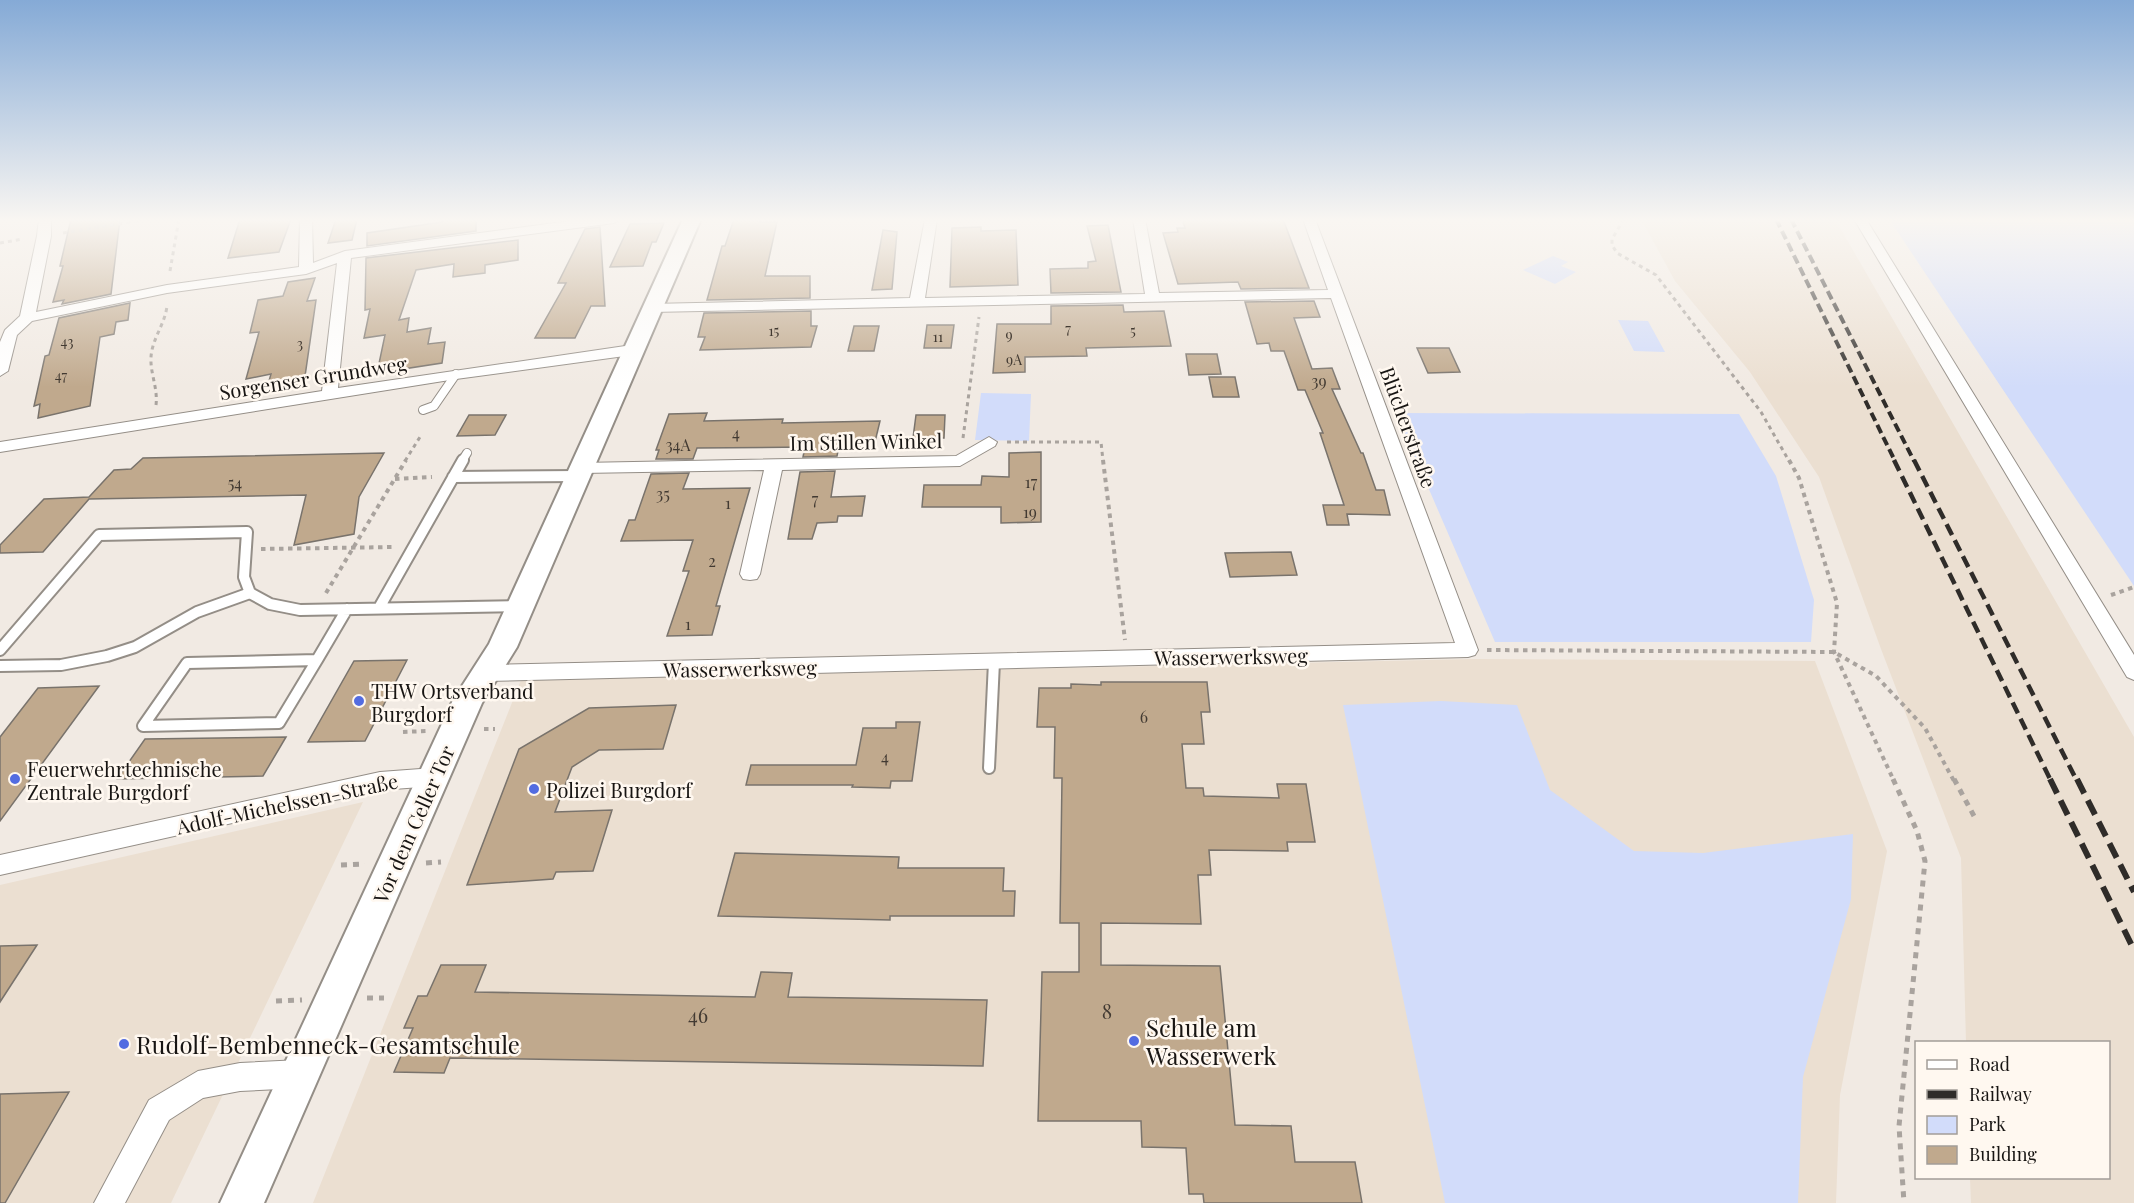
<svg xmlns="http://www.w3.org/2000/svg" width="2134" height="1203" font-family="'Playfair Display',serif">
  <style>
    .built { fill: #ebdfd1 }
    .green { fill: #d2dcfa }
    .building { fill: #c0a98d; stroke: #79736c; stroke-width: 1.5 }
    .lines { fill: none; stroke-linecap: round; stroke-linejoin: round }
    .lane-far1-casing { stroke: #948e87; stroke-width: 10 }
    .lane-casing { stroke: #948e87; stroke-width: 14 }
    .street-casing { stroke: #948e87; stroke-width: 2 }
    .secondary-casing { stroke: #948e87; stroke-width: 4 }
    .path-far2 { stroke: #a9a39e; stroke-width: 3; stroke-dasharray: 4 4; stroke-linecap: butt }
    .path-far1 { stroke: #a9a39e; stroke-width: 4; stroke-dasharray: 4.5 4.5; stroke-linecap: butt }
    .path { stroke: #a9a39e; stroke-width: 5; stroke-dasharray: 6 6; stroke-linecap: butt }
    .lane-far1 { stroke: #fff; stroke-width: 8 }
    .lane { stroke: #fff; stroke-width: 10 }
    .street { fill: #fff; fill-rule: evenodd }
    .secondary { fill: #fff; fill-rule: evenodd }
    .rail-far2 { stroke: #2f2c29; stroke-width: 4; stroke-dasharray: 9 4.5; stroke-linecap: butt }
    .rail-far1 { stroke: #2f2c29; stroke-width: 4.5; stroke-dasharray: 12 6; stroke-linecap: butt }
    .rail { stroke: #2f2c29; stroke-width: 6; stroke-dasharray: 16 8; stroke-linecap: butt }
    .poi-dot { fill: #536ce1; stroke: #fff8f0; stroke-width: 2 }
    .labels { text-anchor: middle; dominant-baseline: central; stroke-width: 5; stroke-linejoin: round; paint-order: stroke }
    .far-number-label { font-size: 14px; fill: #423a32 }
    .number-label { font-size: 16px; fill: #423a32 }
    .street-label { font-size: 20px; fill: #181513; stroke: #fff8f0 }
    .poi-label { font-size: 20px; fill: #181513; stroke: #fff8f0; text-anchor: start }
    .near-number-label { font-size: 20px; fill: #423a32 }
    .near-poi-label { font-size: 24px; fill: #181513; stroke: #fff8f0; text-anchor: start }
  </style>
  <rect width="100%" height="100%" fill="#f1eae3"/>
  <!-- built -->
  <path class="built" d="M1641 219H1835L2134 737V1203H1971L1970 1178H2108V1042H1966L1961 858 1881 649 1819 477 1750 372 1675 281Z
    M1474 659 1815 661 1887 851 1840 1095 1836 1203H313L521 680Z
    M363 802 171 1203H0V885Z"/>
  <!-- green -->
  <path class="green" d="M1889 219H2134V586Z
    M1553 256 1568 262 1561 266 1576 272 1555 284 1523 270Z
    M1618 320 1648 321 1665 352 1634 351Z
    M981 393 1031 394 1029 441 975 440Z
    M1396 413 1739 414 1776 476 1814 600 1811 642H1495Z
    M1441 701 1517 705 1550 790 1634 851 1703 853 1853 834 1851 899 1803 1077 1798 1203H1445L1343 705Z"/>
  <!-- building -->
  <path class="building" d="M71 219H120L111 294 62 304 64 300 53 302 63 266H60Z
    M240 219H291L279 252 228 258Z
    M336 219H357L352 240 328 243Z
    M442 219H476V231L367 246V233L442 222Z
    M734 219H761L760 222H777L765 276H810V298L707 300 722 246H725Z
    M1182 219H1283L1309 288 1241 289 1238 282 1178 284 1163 233 1178 232 1177 228H1185Z
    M664 223 656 242H652L643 266 610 267 630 224Z
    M1108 225 1121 292 1051 293 1050 269 1088 268V262L1096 261 1087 226Z
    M600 227 605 306H591L575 338H535L566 283H558L585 229Z
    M981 227V231L1016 230 1018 285 950 287 952 228Z
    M883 230 897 232 892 289 872 290Z
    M518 240V260L485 265V273L453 277 454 264 416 270 399 320 409 318 407 332 431 328 428 344 445 342 442 363 377 373 385 335 364 338 370 309 365 310 366 258Z
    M315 278 307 301 316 300 304 383 267 388 271 374 246 379 259 332 250 333 258 300 283 296 288 282Z
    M1314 301 1320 317 1294 318 1312 369 1332 368 1340 389H1332L1361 453H1363L1376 490H1384L1390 515 1347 514 1349 525H1327L1323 505H1344L1320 433H1323L1305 390H1298L1284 351H1271L1269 343 1257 344 1245 302Z
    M130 303 128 320 116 322 114 334 100 337 90 406 38 418 40 404 34 406 45 356 49 355 59 318Z
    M1123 305 1124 312 1164 311 1171 346 1086 348 1087 356 1025 357V372L993 373 997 324H1051V306Z
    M811 311V326H817L811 347 700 350 705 337H698L704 313Z
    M927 325H954L951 348H924Z
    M854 326H879L874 351H848Z
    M1417 348H1449L1460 372 1428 373Z
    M1186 354H1217L1221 374 1189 375Z
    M1209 377H1235L1239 397H1213Z
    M707 413 704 421 783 419 782 423 880 421 874 446H839L837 456 803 457 805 447 697 448 693 459H656L659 450H656L669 414Z
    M469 415H506L495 435 457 436Z
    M916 415H945L944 438H913Z
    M1041 452V522L1001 523V507H922L924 485H981L982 476 1009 477V453Z
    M384 453 359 497 354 534 294 545 306 495 89 499 43 552 0 553V545L44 499 89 497 114 470 131 469 143 458Z
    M835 471 831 497 865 496 862 516H838L837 522 817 523 812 539H788L800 472Z
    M689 473 683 489 750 488 716 606H720L712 635 667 636 689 571H683L693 540 621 541 629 520H635L651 474Z
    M1291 552 1297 575 1230 577 1225 553Z
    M407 660 365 741 308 742 354 661Z
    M1101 682H1207L1210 712H1201L1204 744H1182L1186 788H1203L1204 796 1279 798 1277 784H1306L1315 842H1287L1288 851 1209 850 1211 875H1198L1201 924 1101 923V965L1220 966 1235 1125 1291 1126 1295 1162H1355L1362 1203H1204L1203 1194H1189L1186 1148 1142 1147 1141 1121H1038L1042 972H1079V923H1060L1062 778H1054L1055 727H1037L1039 688H1071V684L1101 685Z
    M99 686 0 821V737L38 688Z
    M676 705 663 749 599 750 572 767 555 812 612 810 593 871 556 872 553 879 467 885 519 749 589 708Z
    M896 722H920L912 781H891L890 788 852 787 853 785H746L751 765H856L863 728H896Z
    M286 737 263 776 117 779 145 739Z
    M735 853 899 857 898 868H1004L1003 891H1015L1014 916H890V920L718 916Z
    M37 945 0 1002V946Z
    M441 965H486L475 992 755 997 761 972 792 973 788 997 987 1000 983 1066 450 1058 444 1073 394 1072 413 1028H404L418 996H427Z
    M69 1092 5 1203H0V1094Z"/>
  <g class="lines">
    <defs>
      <path id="lane-far1" d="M423 410 434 406 456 374
        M462 461 467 453"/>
      <path id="lane" d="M453 477 578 476
        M379 608 463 460
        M0 650 99 535 247 532 244 577 250 593 270 604 300 610 520 606
        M317 660 279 723 143 726 187 663Z
        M317 660 347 609
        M0 666 61 665 107 656 135 647 197 612 250 593
        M989 768 994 662"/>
      <path id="street" d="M39 219H51V236L36 312 167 285 299 267 300 219H312L313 263 345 251 585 219H620L614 223 351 258 338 388 632 345 640 350 632 355 456 379 0 452V442L322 391 337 263 306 274 167 293 32 321 17 335 8 371 0 376V342L5 330 20 316 37 236Z
        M925 219H937L925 298 1145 294 1133 219H1145L1159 293 1328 290 1303 219H1315L1478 650 1475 655 1468 657 486 681 479 678 476 673 479 668 486 665 1455 643 1331 298 651 312 644 308 651 304 910 298Z
        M1854 219H1866L2134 655V680L2127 677Z
        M989 437 997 442 995 446 960 466 782 470 760 574 757 579 750 580 743 579 740 574 764 470 581 473 575 472 572 468 575 464 581 463 956 456Z
        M434 768 442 771 445 777 442 783 434 786 380 790 0 875V855L380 772Z
        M300 1060 310 1064 314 1074 310 1084 300 1088 240 1091 203 1098 169 1120 125 1203H94L149 1100 198 1071 240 1063Z"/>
      <path id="secondary" d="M683 219H701L517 647 482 703 264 1203H220L453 700 489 644Z"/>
    </defs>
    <!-- lane-far1 casing -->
    <use href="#lane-far1" class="lane-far1-casing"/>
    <!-- lane casing -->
    <use href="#lane" class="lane-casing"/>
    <!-- street casing -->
    <use href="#street" class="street-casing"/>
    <!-- secondary casing -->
    <use href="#secondary" class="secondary-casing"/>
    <!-- path-far2 -->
    <path class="path-far2" d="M1624 219 1612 239V245L1617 253 1656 275 1761 412 1789 461
      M63 233 148 219
      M0 243 23 239
      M170 271 179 219
      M156 405C158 388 150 373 151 357 152 339 165 324 167 306
      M963 438 979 317
      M1007 442H1101L1103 461
      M405 461 420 437"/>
    <!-- path-far1 -->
    <path class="path-far1" d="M1103 460 1125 640
      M1789 460 1799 478 1837 603 1834 652 1894 781
      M395 479 432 477
      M261 549 395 547
      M326 593 406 460
      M2111 595 2134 587
      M1487 650 1834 652 1876 676 1925 728 1954 781
      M484 729H495
      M403 732 426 731"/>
    <!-- path -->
    <path class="path" d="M1893 779 1917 831 1925 861 1899 1126 1904 1203
      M1954 779 1974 816
      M426 863 441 862
      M341 865 365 864
      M367 998H384
      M276 1001 302 1000"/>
    <!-- lane-far1 -->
    <use href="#lane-far1" class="lane-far1"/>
    <!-- lane -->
    <use href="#lane" class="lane"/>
    <!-- street -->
    <use href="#street" class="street"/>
    <!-- secondary -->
    <use href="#secondary" class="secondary"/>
    <!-- rail-far2 -->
    <path class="rail-far2" d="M1776 219 1895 461
      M1791 219 1914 461"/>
    <!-- rail-far1 -->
    <path class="rail-far1" d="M1894 460 2051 781
      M1914 460 2077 781"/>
    <!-- rail -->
    <path class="rail" d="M2050 779 2134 950
      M2077 779 2134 892"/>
  </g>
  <!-- sky -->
  <linearGradient id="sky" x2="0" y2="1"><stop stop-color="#85aad6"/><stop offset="0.57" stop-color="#f9f6f2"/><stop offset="1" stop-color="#f9f6f2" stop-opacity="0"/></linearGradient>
  <rect width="2134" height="387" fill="url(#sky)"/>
  <!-- markers -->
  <g class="poi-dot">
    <circle cx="359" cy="701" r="6"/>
    <circle cx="15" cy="779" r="6"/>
    <circle cx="534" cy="789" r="6"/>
    <circle cx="1134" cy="1041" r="6"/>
    <circle cx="124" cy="1044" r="6"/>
  </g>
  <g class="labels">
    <!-- far-number labels -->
    <g class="far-number-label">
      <text x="1068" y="328">7</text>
      <text x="774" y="330">15</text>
      <text x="1133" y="330">5</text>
      <text x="1009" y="334">9</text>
      <text x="938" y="336">11</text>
      <text x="67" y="341">43</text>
      <text x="300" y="343">3</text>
      <text x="1014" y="359">9A</text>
      <text x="61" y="375">47</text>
    </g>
    <!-- number labels -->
    <g class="number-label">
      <text x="1319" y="380">39</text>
      <text x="736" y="432">4</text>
      <text x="678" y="444">34A</text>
      <text x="1031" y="481">17</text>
      <text x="235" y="482">54</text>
      <text x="663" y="493">35</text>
      <text x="815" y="498">7</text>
      <text x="728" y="502">1</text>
      <text x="1030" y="511">19</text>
      <text x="712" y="560">2</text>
      <text x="688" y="623">1</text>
      <text x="1144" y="716">6</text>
      <text x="885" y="756">4</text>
    </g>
    <!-- street labels -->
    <g class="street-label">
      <text transform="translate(313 377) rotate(-9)">Sorgenser Grundweg</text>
      <text transform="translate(1409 427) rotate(70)">Blücherstraße</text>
      <text transform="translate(866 441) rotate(-1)">Im Stillen Winkel</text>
      <text transform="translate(1231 656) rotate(-1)">Wasserwerksweg</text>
      <text transform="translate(740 668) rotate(-1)">Wasserwerksweg</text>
      <text transform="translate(287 803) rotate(-12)">Adolf-Michelssen-Straße</text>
      <text transform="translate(413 824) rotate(-66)">Vor dem Celler Tor</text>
    </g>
    <!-- poi labels -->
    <g class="poi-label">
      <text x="371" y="690">THW Ortsverband<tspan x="371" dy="23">Burgdorf</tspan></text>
      <text x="27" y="768">Feuerwehrtechnische<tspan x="27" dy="23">Zentrale Burgdorf</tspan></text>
      <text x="546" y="789">Polizei Burgdorf</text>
    </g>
    <!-- near-number labels -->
    <g class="near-number-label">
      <text x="1107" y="1010">8</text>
      <text x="698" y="1014">46</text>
    </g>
    <!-- near-poi labels -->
    <g class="near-poi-label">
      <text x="1146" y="1027">Schule am<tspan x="1146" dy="28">Wasserwerk</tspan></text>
      <text x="136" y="1044">Rudolf-Bembenneck-Gesamtschule</text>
    </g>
  </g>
  <!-- legend -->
  <rect x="1915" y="1041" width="195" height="138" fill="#fff8f0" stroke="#a39d98" stroke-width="1.5"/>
  <rect x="1927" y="1060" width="30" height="9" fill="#ffffff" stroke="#a39d98" stroke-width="1.5"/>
  <text x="1969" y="1071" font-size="18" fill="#181513">Road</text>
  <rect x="1927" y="1090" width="30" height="9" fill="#2f2c29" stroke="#a39d98" stroke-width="1.5"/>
  <text x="1969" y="1101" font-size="18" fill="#181513">Railway</text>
  <rect x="1927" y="1116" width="30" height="18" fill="#d2dcfa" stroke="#a39d98" stroke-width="1.5"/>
  <text x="1969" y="1131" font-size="18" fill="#181513">Park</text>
  <rect x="1927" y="1146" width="30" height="18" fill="#c0a98d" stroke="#a39d98" stroke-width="1.5"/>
  <text x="1969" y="1161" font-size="18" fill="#181513">Building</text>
</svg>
